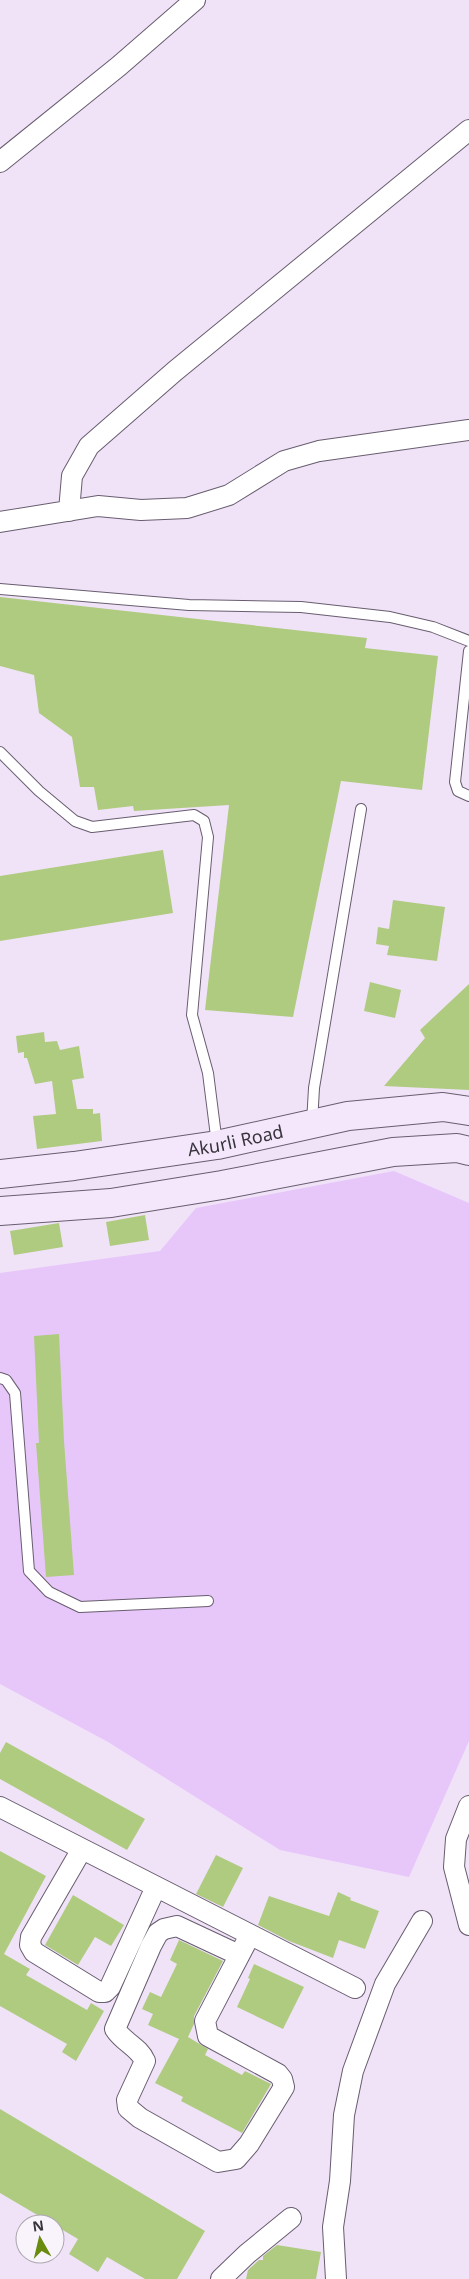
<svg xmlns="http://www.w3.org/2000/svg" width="469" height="2279" font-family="'Noto Sans',sans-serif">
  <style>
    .green { fill: #e7c7fa }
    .building { fill: #afcb80 }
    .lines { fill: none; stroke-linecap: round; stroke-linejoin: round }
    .lane-casing { stroke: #685d6f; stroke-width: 12 }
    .street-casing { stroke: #685d6f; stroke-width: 22 }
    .secondary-casing { stroke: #685d6f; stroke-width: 30 }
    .lane { stroke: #fff; stroke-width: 10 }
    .street { stroke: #fff; stroke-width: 20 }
    .secondary { stroke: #f4e7fb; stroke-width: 28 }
    .labels { text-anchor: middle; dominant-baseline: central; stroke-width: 4.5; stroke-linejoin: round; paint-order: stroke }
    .street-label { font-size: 18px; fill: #38343c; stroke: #f9f4fc }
  </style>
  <rect width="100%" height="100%" fill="#f0e3f8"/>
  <!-- green -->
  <path class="green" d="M394 1171 469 1203V1741L409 1877 280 1850 108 1742 0 1684V1273L160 1251 196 1208Z"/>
  <!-- building -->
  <path class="building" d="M0 597 367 638 365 648 438 656 422 790 341 781 293 1017 205 1010 229 805 134 811 133 806 98 810 94 787H80L72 737 39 713 34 675 0 666Z
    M163 850 173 913 0 941V876Z
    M393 900 445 907 437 961 387 955 389 946 376 944 378 927 389 929Z
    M370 982 401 990 395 1018 364 1011Z
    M469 984V1090L384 1086 425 1038 420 1030Z
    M44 1032 45 1042 57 1041 60 1050 79 1046 84 1078 72 1080 77 1109H93V1114L100 1113 102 1141 37 1149 33 1116 56 1114 52 1081 35 1084 27 1058H24V1052L18 1053 16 1036Z
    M145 1215 149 1240 110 1246 106 1222Z
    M59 1223 63 1247 14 1255 10 1231Z
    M59 1334 64 1441 74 1575 46 1577 36 1443H39L34 1336Z
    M6 1742 145 1819 127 1850 0 1779V1753Z
    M0 1851 46 1876 4 1954 30 1969 26 1975 87 2010 91 2003 104 2011 76 2061 62 2052 67 2044 0 2006Z
    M216 1855 243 1868 223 1907 196 1894Z
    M338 1892 351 1898 350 1900 379 1911 365 1949 339 1940 333 1958 289 1941 258 1925 269 1896 329 1916Z
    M73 1895 124 1925 111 1946 95 1937 78 1965 45 1945Z
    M179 1940 223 1961 194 2016V2024L188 2037 208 2049 205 2055 242 2075 245 2071 271 2084 242 2133 181 2101 183 2097 155 2083 179 2039 148 2025 153 2014 142 2009 150 1992 161 1997 177 1964 170 1960Z
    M254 1964 304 1987 283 2029 237 2007 250 1979 248 1978Z
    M0 2109 205 2231 177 2279H145L107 2257 98 2272 69 2254 78 2239 0 2193Z
    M277 2245 321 2252 316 2279H246L248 2270 259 2260H263V2256Z"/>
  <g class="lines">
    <defs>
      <path id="lane" d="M0 589 189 605 301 607 390 617 433 627 469 641
        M469 651 455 782 458 791 469 796
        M0 752 39 791 75 821 92 827 194 815 204 821 208 837 192 1015 208 1073 217 1144
        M312 1123 314 1088 361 809
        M0 1378 6 1380 15 1393 29 1571 49 1592 80 1607 208 1601"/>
      <path id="street" d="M0 162 119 66 195 0
        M69 511 72 476 89 446 175 371 469 130
        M0 522 98 506 141 510 187 508 229 495 284 461 319 451 469 430
        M469 1806 456 1839 454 1867 469 1925
        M0 1807 355 1988
        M82 1849 31 1937 30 1945 34 1952 99 1992H105L110 1987 156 1887
        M239 1955 177 1926 164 1929 158 1933 151 1946 115 2029C123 2042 139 2047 145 2061L127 2100 128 2108 140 2118 218 2162 236 2159 249 2144 284 2087 282 2079 278 2074 208 2036 205 2021 250 1935
        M221 2279 247 2254 291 2218
        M336 2279 333 2227 340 2181 344 2115 353 2071 385 1984 422 1921"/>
      <g id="secondary">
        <path id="s1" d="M0 1174 74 1166 217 1145 348 1116 443 1107 469 1111"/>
        <path d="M0 1211 111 1203 222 1185 393 1152 457 1148 469 1151"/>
      </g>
    </defs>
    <!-- lane casing -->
    <use href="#lane" class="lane-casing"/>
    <!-- street casing -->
    <use href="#street" class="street-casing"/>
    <!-- secondary casing -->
    <use href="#secondary" class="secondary-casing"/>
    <!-- lane -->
    <use href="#lane" class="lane"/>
    <!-- street -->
    <use href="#street" class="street"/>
    <!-- secondary -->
    <use href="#secondary" class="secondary"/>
  </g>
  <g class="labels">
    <!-- street labels -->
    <g class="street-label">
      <text stroke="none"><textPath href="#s1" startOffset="238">Akurli Road</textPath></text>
    </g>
  </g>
  <!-- north arrow -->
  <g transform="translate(40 2239) rotate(352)"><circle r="24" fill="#f9f4fc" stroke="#aca7af"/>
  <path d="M0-4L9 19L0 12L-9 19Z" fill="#698b0f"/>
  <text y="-8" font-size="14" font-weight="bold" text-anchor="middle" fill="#38343c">N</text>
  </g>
</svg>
